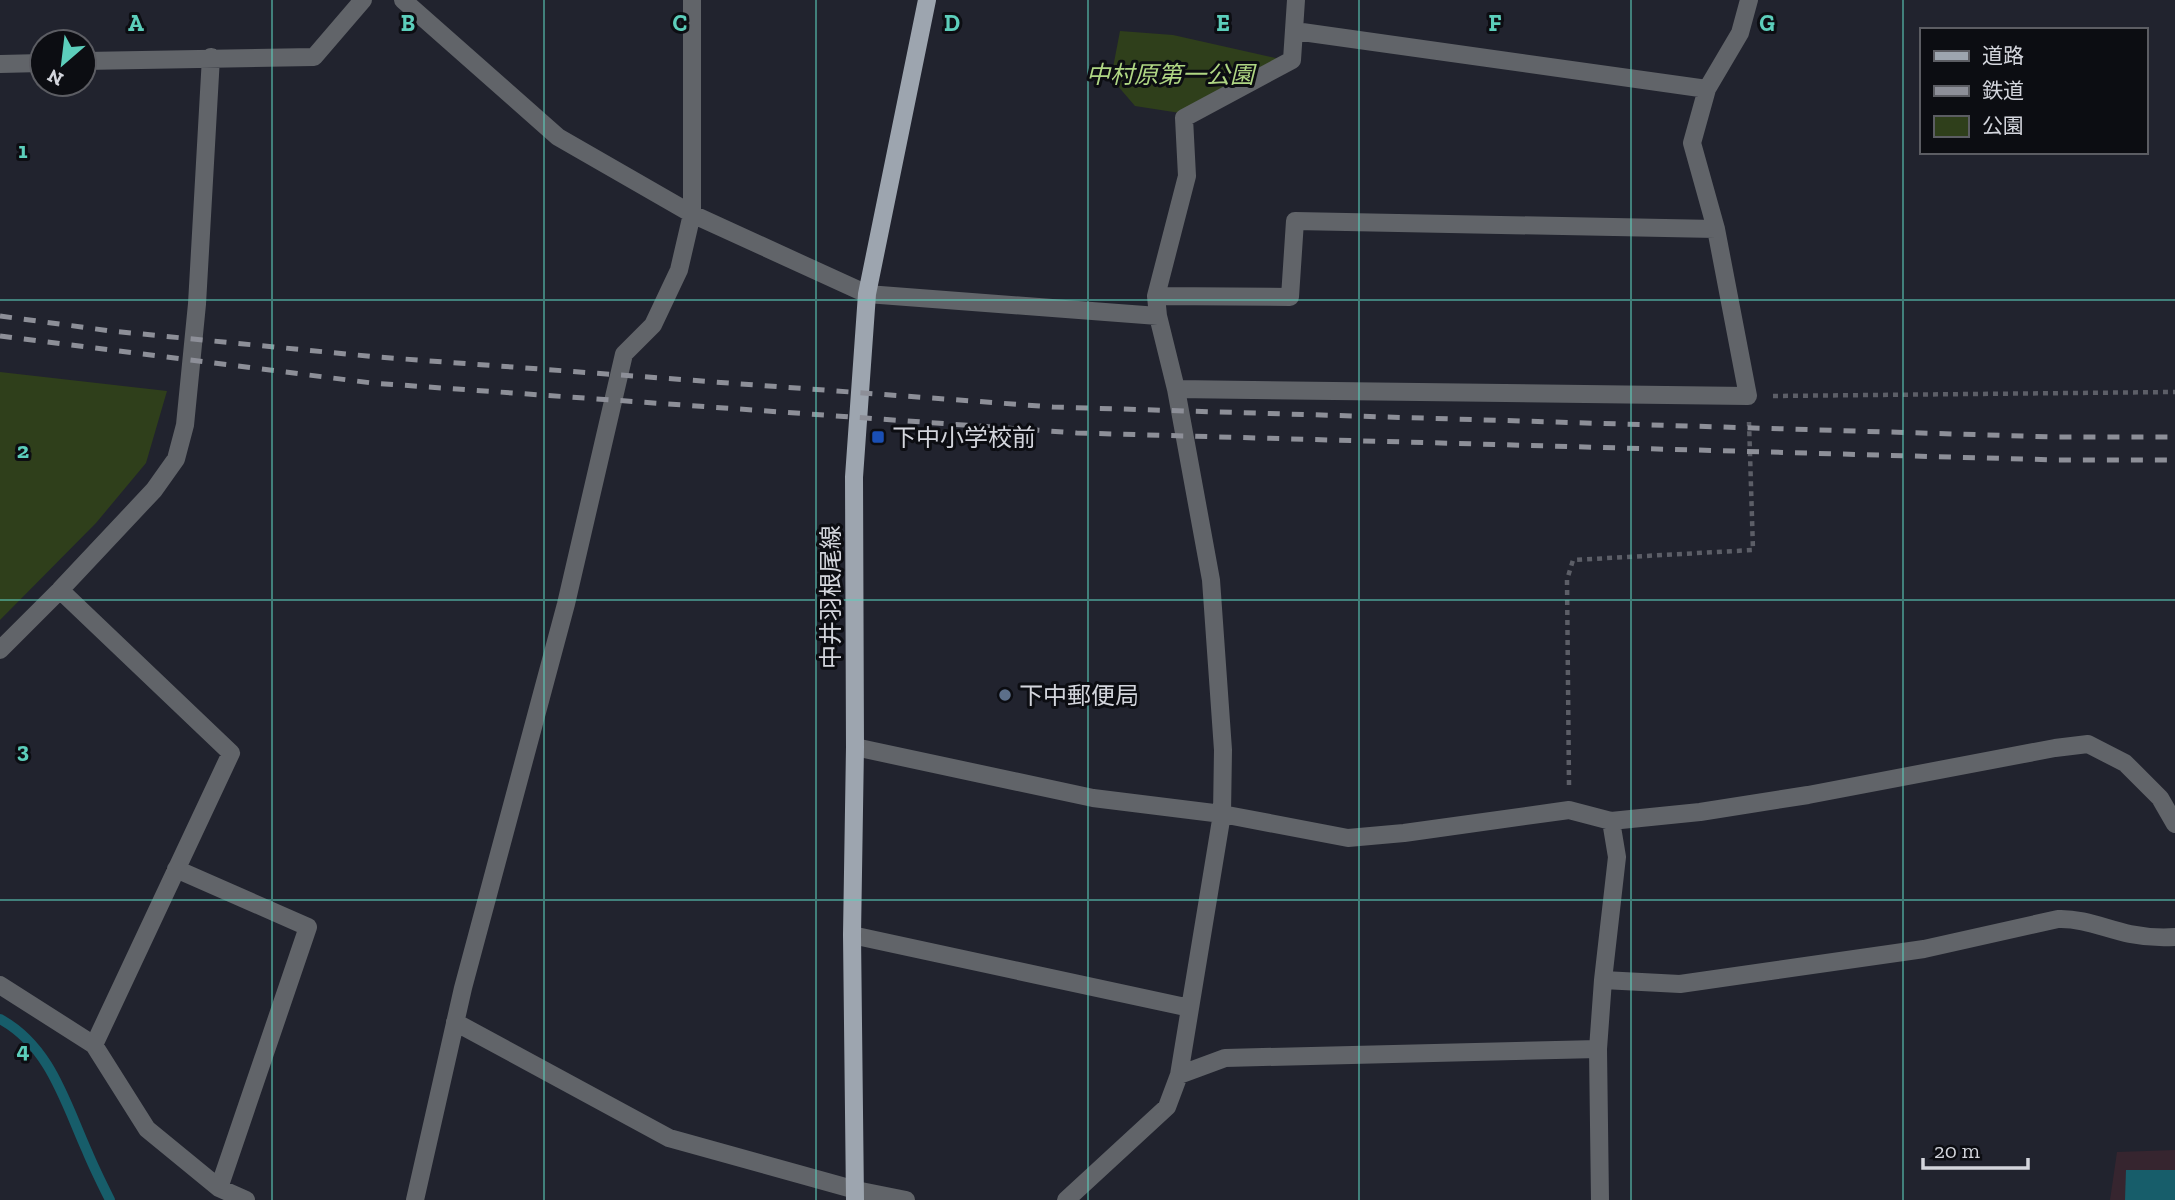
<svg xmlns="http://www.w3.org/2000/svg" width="2175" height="1200" font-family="'Zilla Slab','Noto Sans JP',serif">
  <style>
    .education { fill: #36252f }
    .green { fill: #2f3f1b }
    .water { fill: #175d6a }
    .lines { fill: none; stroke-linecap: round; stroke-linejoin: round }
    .stream { stroke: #175d6a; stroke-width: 10 }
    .path { stroke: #5c5e67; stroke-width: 4.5; stroke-dasharray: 5 5; stroke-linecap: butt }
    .minor { stroke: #616469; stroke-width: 18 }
    .major { stroke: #9da5af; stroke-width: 18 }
    .rail { stroke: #8d8f98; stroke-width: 5; stroke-dasharray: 12 12; stroke-linecap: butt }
    .grid { fill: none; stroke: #5ccebb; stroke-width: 2; stroke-opacity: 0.55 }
    .transit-dot { fill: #1a4fb4; stroke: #0c0d12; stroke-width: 2.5 }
    .service-dot { fill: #5c6f8a; stroke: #0c0d12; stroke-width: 2.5 }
    .labels { text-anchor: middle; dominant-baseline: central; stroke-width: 6; stroke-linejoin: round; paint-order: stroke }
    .park-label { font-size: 24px; font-style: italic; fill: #afd683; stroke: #0c0d12 }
    .poi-label { font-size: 24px; fill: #d3d5dc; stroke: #0c0d12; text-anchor: start }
    .street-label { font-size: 24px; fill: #d3d5dc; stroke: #0c0d12 }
    .grid-label { font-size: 23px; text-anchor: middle; font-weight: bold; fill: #5ccebb; stroke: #0c0d12; stroke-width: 6; stroke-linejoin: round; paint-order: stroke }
  </style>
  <rect width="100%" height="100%" fill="#21232e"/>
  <!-- education -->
  <path class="education" d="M2175 1150V1200H2110L2117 1152Z"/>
  <!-- green -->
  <path class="green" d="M1120 31 1173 35 1280 59 1180 113 1135 106 1111 78Z
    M0 372 167 391 146 463 96 523 0 620Z"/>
  <!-- water -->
  <path class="water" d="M2126 1170H2175V1200H2125Z"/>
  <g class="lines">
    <!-- stream -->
    <path class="stream" d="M0 1019C50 1046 65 1102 87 1151 94 1168 102 1184 110 1200"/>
    <!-- path -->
    <path class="path" d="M1773 396 2175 392
      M1569 785 1567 580 1573 560 1753 550 1749 422"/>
    <!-- minor -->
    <path class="minor" d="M403 0 558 137 692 214 867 294 1158 316
      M1295 31 1707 89
      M84 61 314 57 363 0
      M0 64 42 63
      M1156 296 1290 297 1295 221 1716 229
      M1176 389 1748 396 1716 229 1692 143 1707 89 1740 33 1749 0
      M60 590 231 753 94 1045
      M0 650 60 590 154 490 176 459 185 425 197 304 211 57
      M855 747 1093 798 1222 814 1348 838 1404 833 1569 810 1611 821 1700 812 1808 795 2055 748 2088 744 2125 763 2160 798 2175 824
      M176 869 308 927 219 1188
      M852 935 1190 1008
      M1603 980 1680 984 1924 949 2058 919C2083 918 2106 929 2130 934 2145 937 2160 938 2175 937
      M0 985 94 1045 147 1129 219 1188 246 1200
      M455 1022 669 1138 856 1190 906 1200
      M1179 1075 1225 1058 1598 1049
      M415 1200 463 988 566 604 624 354 653 325 679 270 692 214V0
      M1066 1200 1167 1107 1179 1075 1222 814 1223 750 1211 580 1176 389 1158 316 1156 296 1187 176 1184 118 1292 60 1296 0
      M1600 1200 1598 1049 1603 980 1617 857 1611 821"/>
    <!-- major -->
    <path class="major" d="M855 1200 852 935 855 747 854 477 867 294 927 0"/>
    <!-- rail -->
    <path class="rail" d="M0 316 111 331 377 357 1053 407 2055 437H2175
      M0 336 372 383 1077 433 2058 460H2175"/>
  </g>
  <!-- grid -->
  <path class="grid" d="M272 0V1200M544 0V1200M816 0V1200M1088 0V1200M1359 0V1200M1631 0V1200M1903 0V1200M0 300H2175M0 600H2175M0 900H2175"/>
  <!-- markers -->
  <rect class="transit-dot" x="871" y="430" width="14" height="14" rx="3.5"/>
  <circle class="service-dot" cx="1005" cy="695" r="7"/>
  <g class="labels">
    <!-- park labels -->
    <g class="park-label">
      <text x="1170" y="74">中村原第一公園</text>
    </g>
    <!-- poi labels -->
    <g class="poi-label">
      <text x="892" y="437">下中小学校前</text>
      <text x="1019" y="695">下中郵便局</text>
    </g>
    <!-- street labels -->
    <g class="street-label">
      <text transform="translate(830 597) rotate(-90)">中井羽根尾線</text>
    </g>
  </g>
  <g class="grid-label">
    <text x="136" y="31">A</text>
    <text x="408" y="31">B</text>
    <text x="680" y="31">C</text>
    <text x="952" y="31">D</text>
    <text x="1223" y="31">E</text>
    <text x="1495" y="31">F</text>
    <text x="1767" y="31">G</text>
    <text x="23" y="158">1</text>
    <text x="23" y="458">2</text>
    <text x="23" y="758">3</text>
    <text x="23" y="1058">4</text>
  </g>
  <!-- legend -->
  <rect x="1920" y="28" width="228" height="126" fill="#0c0d12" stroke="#5c5d63" stroke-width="2"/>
  <rect x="1934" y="51" width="35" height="10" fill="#9da5af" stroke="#5c5d63" stroke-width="2"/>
  <text x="1982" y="63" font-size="21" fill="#d3d5dc">道路</text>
  <rect x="1934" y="86" width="35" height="10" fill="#8d8f98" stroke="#5c5d63" stroke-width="2"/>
  <text x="1982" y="98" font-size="21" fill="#d3d5dc">鉄道</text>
  <rect x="1934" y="116" width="35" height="21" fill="#2f3f1b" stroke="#5c5d63" stroke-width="2"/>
  <text x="1982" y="133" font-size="21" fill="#d3d5dc">公園</text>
  <!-- north arrow -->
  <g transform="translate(63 63) rotate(208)"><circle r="33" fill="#0c0d12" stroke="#5c5d63" stroke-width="2"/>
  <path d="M0-5L12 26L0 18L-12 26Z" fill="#5ccebb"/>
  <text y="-10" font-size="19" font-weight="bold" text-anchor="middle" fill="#d3d5dc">N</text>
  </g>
  <!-- scale -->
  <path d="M1923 1158v10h105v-10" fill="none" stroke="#d3d5dc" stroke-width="3.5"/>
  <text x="1934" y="1158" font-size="21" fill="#d3d5dc" stroke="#0c0d12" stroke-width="5" paint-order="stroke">20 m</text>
</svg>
